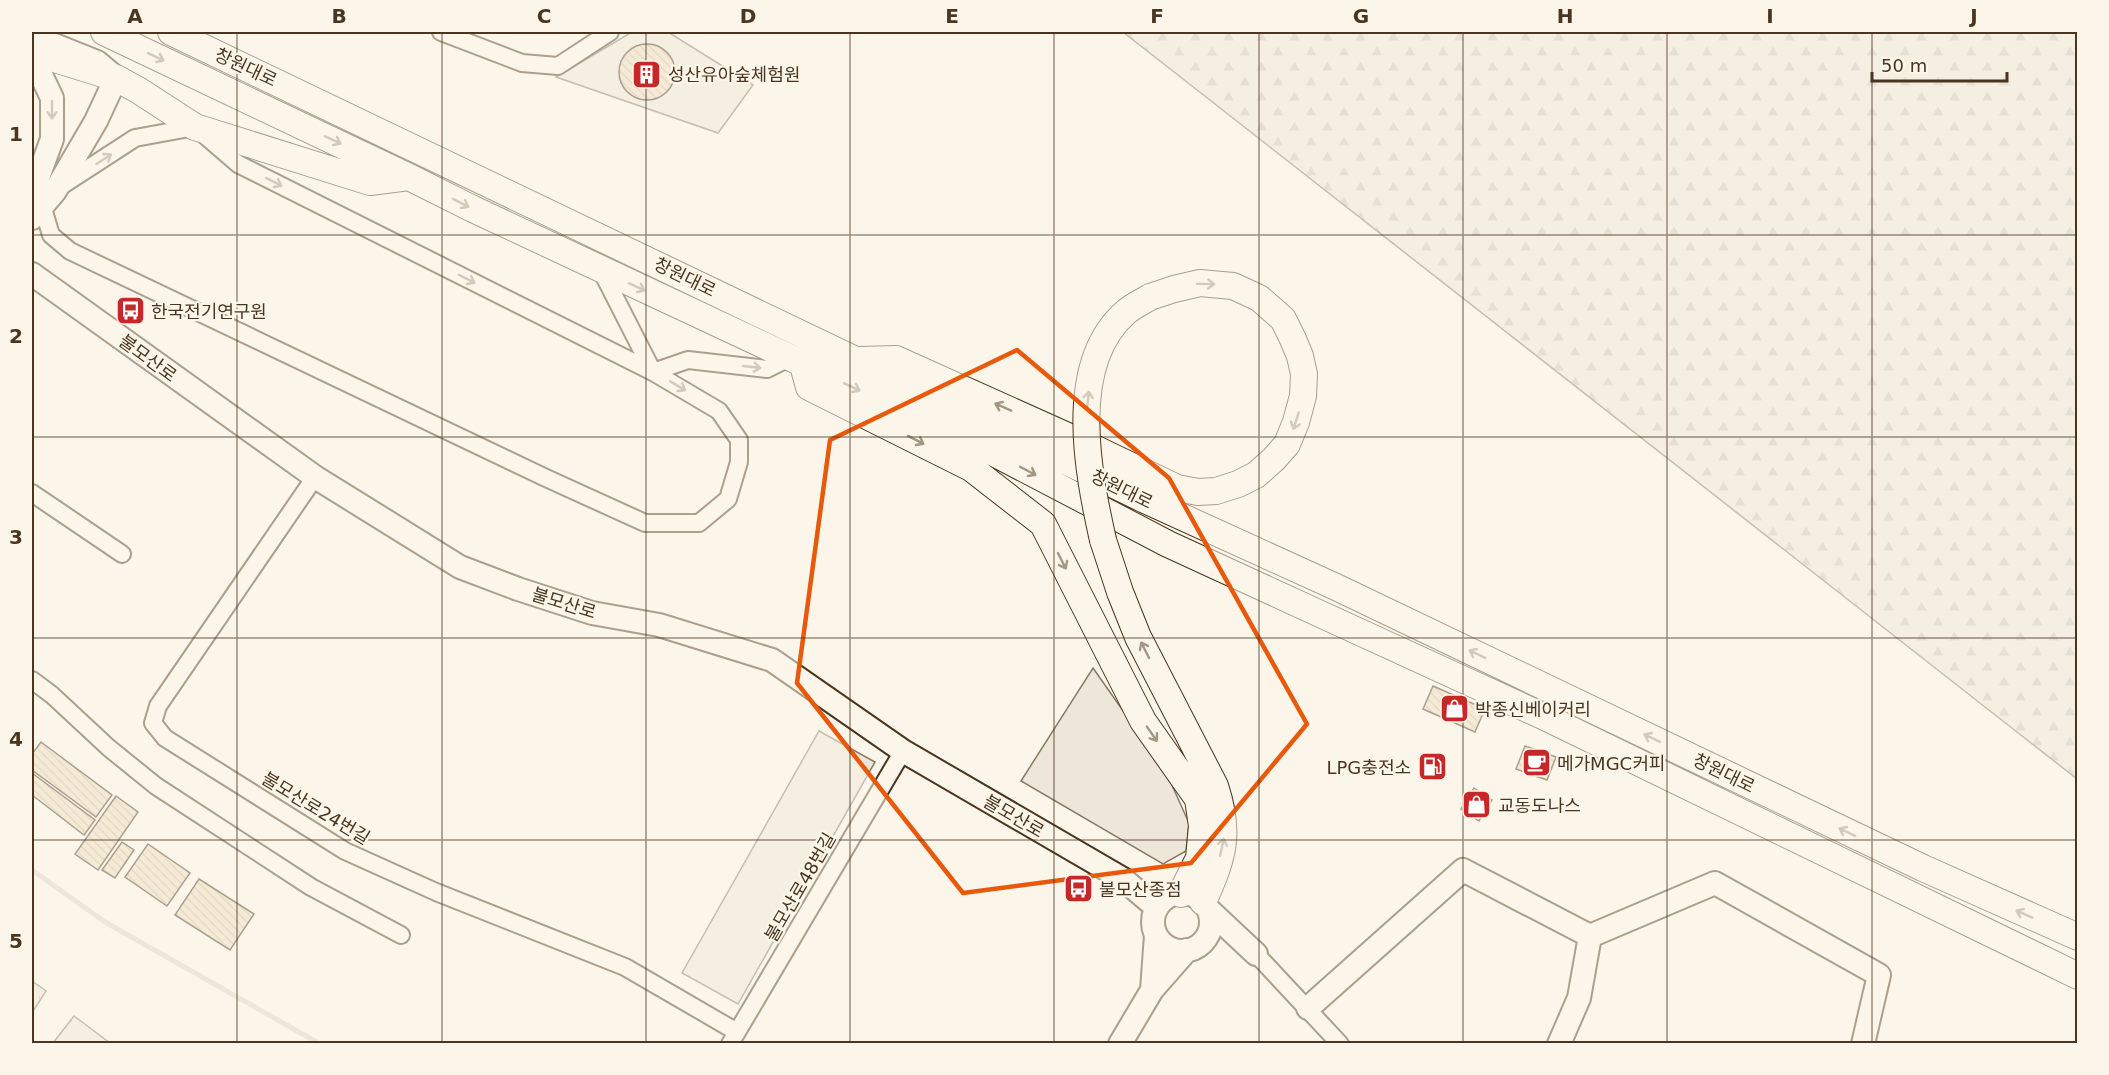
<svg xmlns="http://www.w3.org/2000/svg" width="2109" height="1075" font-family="'DejaVu Sans','Noto Sans KR',sans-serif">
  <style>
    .grass { fill: url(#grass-tufts); stroke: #887966; stroke-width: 1.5 }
    .forest { fill: url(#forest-firs); stroke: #887966; stroke-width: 1.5 }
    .park { fill: #ede6d9; stroke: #887966; stroke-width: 1.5 }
    .parking { fill: #ede7d9; stroke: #887966; stroke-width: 1.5 }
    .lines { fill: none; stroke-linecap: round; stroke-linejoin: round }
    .stream { stroke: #dcd4c6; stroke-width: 5 }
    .building { fill: url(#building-back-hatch); stroke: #4a3520; stroke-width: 1.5 }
    .street-casing { stroke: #4a3520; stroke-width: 20 }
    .secondary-casing { stroke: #4a3520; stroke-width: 26 }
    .primary-casing { stroke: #4a3520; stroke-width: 28 }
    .street { stroke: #fbf6e9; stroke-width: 16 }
    .secondary { stroke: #fbf6e9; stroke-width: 22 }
    .primary { stroke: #fbf6e9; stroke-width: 26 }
    .primary-bridge-casing { stroke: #4a3520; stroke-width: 28; stroke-linecap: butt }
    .primary-bridge { stroke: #fbf6e9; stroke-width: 26 }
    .oneway { stroke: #a29684 }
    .marked { fill: none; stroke: #e8590c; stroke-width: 4.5; stroke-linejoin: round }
    .grid { fill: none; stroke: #4a3520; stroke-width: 1.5; stroke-opacity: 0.55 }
    .labels { text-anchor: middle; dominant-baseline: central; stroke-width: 4.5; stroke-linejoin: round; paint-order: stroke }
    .street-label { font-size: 18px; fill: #4a3520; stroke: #fbf6e9 }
    .poi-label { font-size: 18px; fill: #4a3520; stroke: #fbf6e9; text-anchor: start }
    .neatline { fill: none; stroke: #4a3520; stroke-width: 2 }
    .grid-label { font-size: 20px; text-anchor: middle; font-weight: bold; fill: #4a3520 }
  </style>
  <defs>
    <pattern id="grass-tufts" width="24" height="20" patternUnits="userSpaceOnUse" patternTransform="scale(1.5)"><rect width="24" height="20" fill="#ede6d9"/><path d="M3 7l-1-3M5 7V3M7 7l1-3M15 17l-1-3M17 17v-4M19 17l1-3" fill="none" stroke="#cdc6ba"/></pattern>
    <pattern id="forest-firs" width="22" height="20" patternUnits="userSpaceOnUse" patternTransform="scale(1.5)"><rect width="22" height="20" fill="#ede6d9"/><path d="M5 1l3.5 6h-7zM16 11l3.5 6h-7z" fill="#cdc6ba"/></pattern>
    <pattern id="building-back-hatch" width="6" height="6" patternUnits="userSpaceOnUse" patternTransform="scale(1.5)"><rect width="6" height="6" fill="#ecdcbc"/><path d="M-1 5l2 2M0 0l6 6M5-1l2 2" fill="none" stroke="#ccbda1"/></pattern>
  </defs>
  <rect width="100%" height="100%" fill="#fbf6e9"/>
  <!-- grass -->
  <path class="grass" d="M32 981 46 991 32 1013Z"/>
  <!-- forest -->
  <path class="forest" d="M1123 32H2077V779Z"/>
  <!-- park -->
  <path class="park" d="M632 32H668L753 85 718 133 556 77Z
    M1093 668 1166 772 1189 823 1186 851 1163 864 1021 781Z
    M74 1016 110 1043H53Z"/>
  <!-- parking -->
  <path class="parking" d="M819 731 875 762 738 1004 682 973Z"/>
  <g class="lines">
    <!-- stream -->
    <path class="stream" d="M32 870 105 922 320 1044"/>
  </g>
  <!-- building -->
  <path class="building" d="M619 72a28 28 0 1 1 56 0a28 28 0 1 1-56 0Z
    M1433 686 1485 709 1475 732 1423 709Z
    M41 742 112 795 96 817 32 770V754Z
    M1525 746 1556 757 1547 780 1516 769Z
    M32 773 95 820 84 835 32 795Z
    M1474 788 1492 800 1479 821 1461 809Z
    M116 796 138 812 98 870 75 854Z
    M122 842 134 850 115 878 102 870Z
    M148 844 190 873 167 906 125 877Z
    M199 879 254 914 230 950 175 915Z"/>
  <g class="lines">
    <defs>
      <path id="street" d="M441 32 522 63 558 66 610 32
        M42 205 51 235 70 251 546 478 645 523H699L728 499 739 462V440L719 411 653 372 238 164 195 127 135 138 58 188
        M601 270 653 372 688 360 767 369 789 358
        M315 477 158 706 153 723 165 738 345 851 436 892 625 967 737 1032
        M32 493 122 554
        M32 680 52 695 109 748 156 786 311 887 401 935
        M1256 954 1340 1044
        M730 1044 903 751"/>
      <path id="secondary" d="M32 36 97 62 116 78 96 121 55 191 32 218
        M32 56 52 98V139L32 194
        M32 274 315 477 460 567 518 589 592 613 659 625 772 660 903 751 1123 879 1157 908
        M1153 922a29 29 0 1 1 58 0a29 29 0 1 1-58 0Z
        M1208 909 1256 954
        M1590 936 1715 883 1879 975 1863 1044
        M1152 990 1156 935
        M1308 1008 1463 870 1590 936 1579 998 1559 1044
        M1120 1044 1152 990 1187 950"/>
      <path id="primary" d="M104 32 409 177 473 209 992 452 1168 544 1547 718 2078 976
        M171 32 987 423 1145 500 1336 587 1923 868 2078 937
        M32 52 116 78 138 90 195 127 370 182 409 177
        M860 360 896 359 1092 447 1177 488 1198 492 1216 491 1238 484 1256 475 1274 459 1287 444 1296 422 1303 396 1304 374 1300 356 1292 337 1283 319 1259 298 1233 286 1200 283 1174 289 1150 297
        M803 365 809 387 971 468 1043 524 1143 721 1198 799 1202 826 1199 858 1181 894
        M1103 540 1120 592 1138 637 1215 786C1231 834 1223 858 1203 902"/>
    </defs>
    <!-- street casing -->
    <use href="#street" class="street-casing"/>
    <!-- secondary casing -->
    <use href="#secondary" class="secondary-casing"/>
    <!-- primary casing -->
    <use href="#primary" class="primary-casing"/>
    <!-- street -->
    <use href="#street" class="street"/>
    <!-- secondary -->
    <use href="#secondary" class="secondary"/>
    <!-- primary -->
    <use href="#primary" class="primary"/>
    <defs>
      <path id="primary-bridge" d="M1103 540C1088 473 1066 364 1126 312 1133 306 1142 302 1150 297"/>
    </defs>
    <!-- primary-bridge casing -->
    <use href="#primary-bridge" class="primary-bridge-casing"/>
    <!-- primary-bridge -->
    <use href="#primary-bridge" class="primary-bridge"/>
  </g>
  <!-- one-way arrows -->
  <defs><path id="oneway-shaft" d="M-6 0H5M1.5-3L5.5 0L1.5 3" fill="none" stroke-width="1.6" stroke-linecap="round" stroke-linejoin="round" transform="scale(1.5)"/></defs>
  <g class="oneway">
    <use href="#oneway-shaft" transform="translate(156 57) rotate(25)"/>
    <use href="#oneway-shaft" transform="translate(52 110) rotate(90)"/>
    <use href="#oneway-shaft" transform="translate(333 140) rotate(25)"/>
    <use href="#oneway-shaft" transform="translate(104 159) rotate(-33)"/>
    <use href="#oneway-shaft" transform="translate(274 182) rotate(27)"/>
    <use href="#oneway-shaft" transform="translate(461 203) rotate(27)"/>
    <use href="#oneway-shaft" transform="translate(467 279) rotate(27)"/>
    <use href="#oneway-shaft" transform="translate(1206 284) rotate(1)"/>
    <use href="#oneway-shaft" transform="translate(637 287) rotate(25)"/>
    <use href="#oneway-shaft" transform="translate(752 367) rotate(6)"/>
    <use href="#oneway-shaft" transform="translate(678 386) rotate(31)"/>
    <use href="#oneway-shaft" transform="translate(852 387) rotate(25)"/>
    <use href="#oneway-shaft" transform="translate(1088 400) rotate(-84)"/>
    <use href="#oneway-shaft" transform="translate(1003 407) rotate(-156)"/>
    <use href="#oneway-shaft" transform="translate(1296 421) rotate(108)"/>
    <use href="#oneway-shaft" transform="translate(916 440) rotate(27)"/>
    <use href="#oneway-shaft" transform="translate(1028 471) rotate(28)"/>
    <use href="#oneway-shaft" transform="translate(1062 561) rotate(63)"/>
    <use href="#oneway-shaft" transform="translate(1145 650) rotate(-117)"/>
    <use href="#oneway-shaft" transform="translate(1477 654) rotate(-154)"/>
    <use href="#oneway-shaft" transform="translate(1152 734) rotate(55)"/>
    <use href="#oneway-shaft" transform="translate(1652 738) rotate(-154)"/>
    <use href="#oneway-shaft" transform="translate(1847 832) rotate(-154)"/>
    <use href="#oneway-shaft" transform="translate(1222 847) rotate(-78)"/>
    <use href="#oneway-shaft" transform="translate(2024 914) rotate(-156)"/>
  </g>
  <!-- marked area -->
  <path d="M0 0H2109V1075H0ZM1017 350 1169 478 1307 724 1191 863 963 893 797 683 830 440Z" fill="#fbf6e9" fill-opacity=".55" fill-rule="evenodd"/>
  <path class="marked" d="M1017 350 1169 478 1307 724 1191 863 963 893 797 683 830 440Z"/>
  <!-- grid -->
  <path class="grid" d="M237 32V1044M442 32V1044M646 32V1044M850 32V1044M1054 32V1044M1259 32V1044M1463 32V1044M1667 32V1044M1872 32V1044M32 235H2078M32 437H2078M32 638H2078M32 840H2078"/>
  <!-- icons -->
  <defs>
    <symbol id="building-square" viewBox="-11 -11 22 22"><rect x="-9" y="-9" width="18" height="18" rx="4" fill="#c62828" stroke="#fbf6e9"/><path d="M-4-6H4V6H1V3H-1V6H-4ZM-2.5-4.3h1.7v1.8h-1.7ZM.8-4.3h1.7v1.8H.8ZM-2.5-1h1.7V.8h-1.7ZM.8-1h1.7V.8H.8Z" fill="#fff"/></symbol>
    <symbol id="bus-square" viewBox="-11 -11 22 22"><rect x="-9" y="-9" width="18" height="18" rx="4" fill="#c62828" stroke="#fbf6e9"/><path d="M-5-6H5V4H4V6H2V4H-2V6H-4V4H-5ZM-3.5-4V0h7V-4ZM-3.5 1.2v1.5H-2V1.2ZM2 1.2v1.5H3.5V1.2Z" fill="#fff"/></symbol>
    <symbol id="shop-square" viewBox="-11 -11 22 22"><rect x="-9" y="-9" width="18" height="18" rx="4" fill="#c62828" stroke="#fbf6e9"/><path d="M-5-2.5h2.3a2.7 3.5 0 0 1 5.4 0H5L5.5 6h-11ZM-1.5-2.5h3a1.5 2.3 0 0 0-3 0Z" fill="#fff"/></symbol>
    <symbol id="cafe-square" viewBox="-11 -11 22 22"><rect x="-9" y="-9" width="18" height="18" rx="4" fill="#c62828" stroke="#fbf6e9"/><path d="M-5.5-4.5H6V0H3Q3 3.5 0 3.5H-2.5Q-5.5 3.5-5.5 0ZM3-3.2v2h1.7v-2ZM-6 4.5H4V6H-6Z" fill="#fff"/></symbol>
    <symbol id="fuel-square" viewBox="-11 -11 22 22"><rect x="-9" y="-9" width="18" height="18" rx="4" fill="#c62828" stroke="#fbf6e9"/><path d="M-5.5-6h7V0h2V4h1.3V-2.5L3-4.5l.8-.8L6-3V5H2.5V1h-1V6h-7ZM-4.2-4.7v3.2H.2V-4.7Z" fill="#fff"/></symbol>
  </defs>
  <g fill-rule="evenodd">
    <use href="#building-square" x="630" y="58" width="33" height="33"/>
    <use href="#bus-square" x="114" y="294" width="33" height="33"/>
    <use href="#shop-square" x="1438" y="692" width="33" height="33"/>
    <use href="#cafe-square" x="1520" y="746" width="33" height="33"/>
    <use href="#fuel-square" x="1416" y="750" width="33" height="33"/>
    <use href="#shop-square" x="1460" y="788" width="33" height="33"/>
    <use href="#bus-square" x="1062" y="872" width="33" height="33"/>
  </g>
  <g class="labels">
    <!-- street labels -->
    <g class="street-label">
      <text transform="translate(246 67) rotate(25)">창원대로</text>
      <text transform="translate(685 277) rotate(26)">창원대로</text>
      <text transform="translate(148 358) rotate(36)">불모산로</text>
      <text transform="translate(1122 489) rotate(26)">창원대로</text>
      <text transform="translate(564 603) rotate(17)">불모산로</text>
      <text transform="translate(1724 773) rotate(26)">창원대로</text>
      <text transform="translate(316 808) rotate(31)">불모산로24번길</text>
      <text transform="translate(1014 816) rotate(30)">불모산로</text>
      <text transform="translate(800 887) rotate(-60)">불모산로48번길</text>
    </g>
    <!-- poi labels -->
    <g class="poi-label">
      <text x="668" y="74">성산유아숲체험원</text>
      <text x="151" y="311">한국전기연구원</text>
      <text x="1475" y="709">박종신베이커리</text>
      <text x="1557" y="763">메가MGC커피</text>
      <text x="1411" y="767" text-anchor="end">LPG충전소</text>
      <text x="1498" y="805">교동도나스</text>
      <text x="1099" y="889">불모산종점</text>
    </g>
  </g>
  <!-- border -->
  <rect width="2109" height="1075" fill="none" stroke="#fbf6e9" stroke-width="66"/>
  <!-- scale -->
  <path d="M1872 72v9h135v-9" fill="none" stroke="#4a3520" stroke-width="3"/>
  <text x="1881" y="72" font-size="18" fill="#4a3520" stroke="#fbf6e9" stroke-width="4.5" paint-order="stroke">50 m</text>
  <rect x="33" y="33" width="2043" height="1009" class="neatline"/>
  <g class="grid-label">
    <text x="135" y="23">A</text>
    <text x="339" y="23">B</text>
    <text x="544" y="23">C</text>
    <text x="748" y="23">D</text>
    <text x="952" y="23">E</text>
    <text x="1157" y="23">F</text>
    <text x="1361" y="23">G</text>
    <text x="1565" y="23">H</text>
    <text x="1770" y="23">I</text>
    <text x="1974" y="23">J</text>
    <text x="16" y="141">1</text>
    <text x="16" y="343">2</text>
    <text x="16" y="544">3</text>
    <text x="16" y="746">4</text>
    <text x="16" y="948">5</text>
  </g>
</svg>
